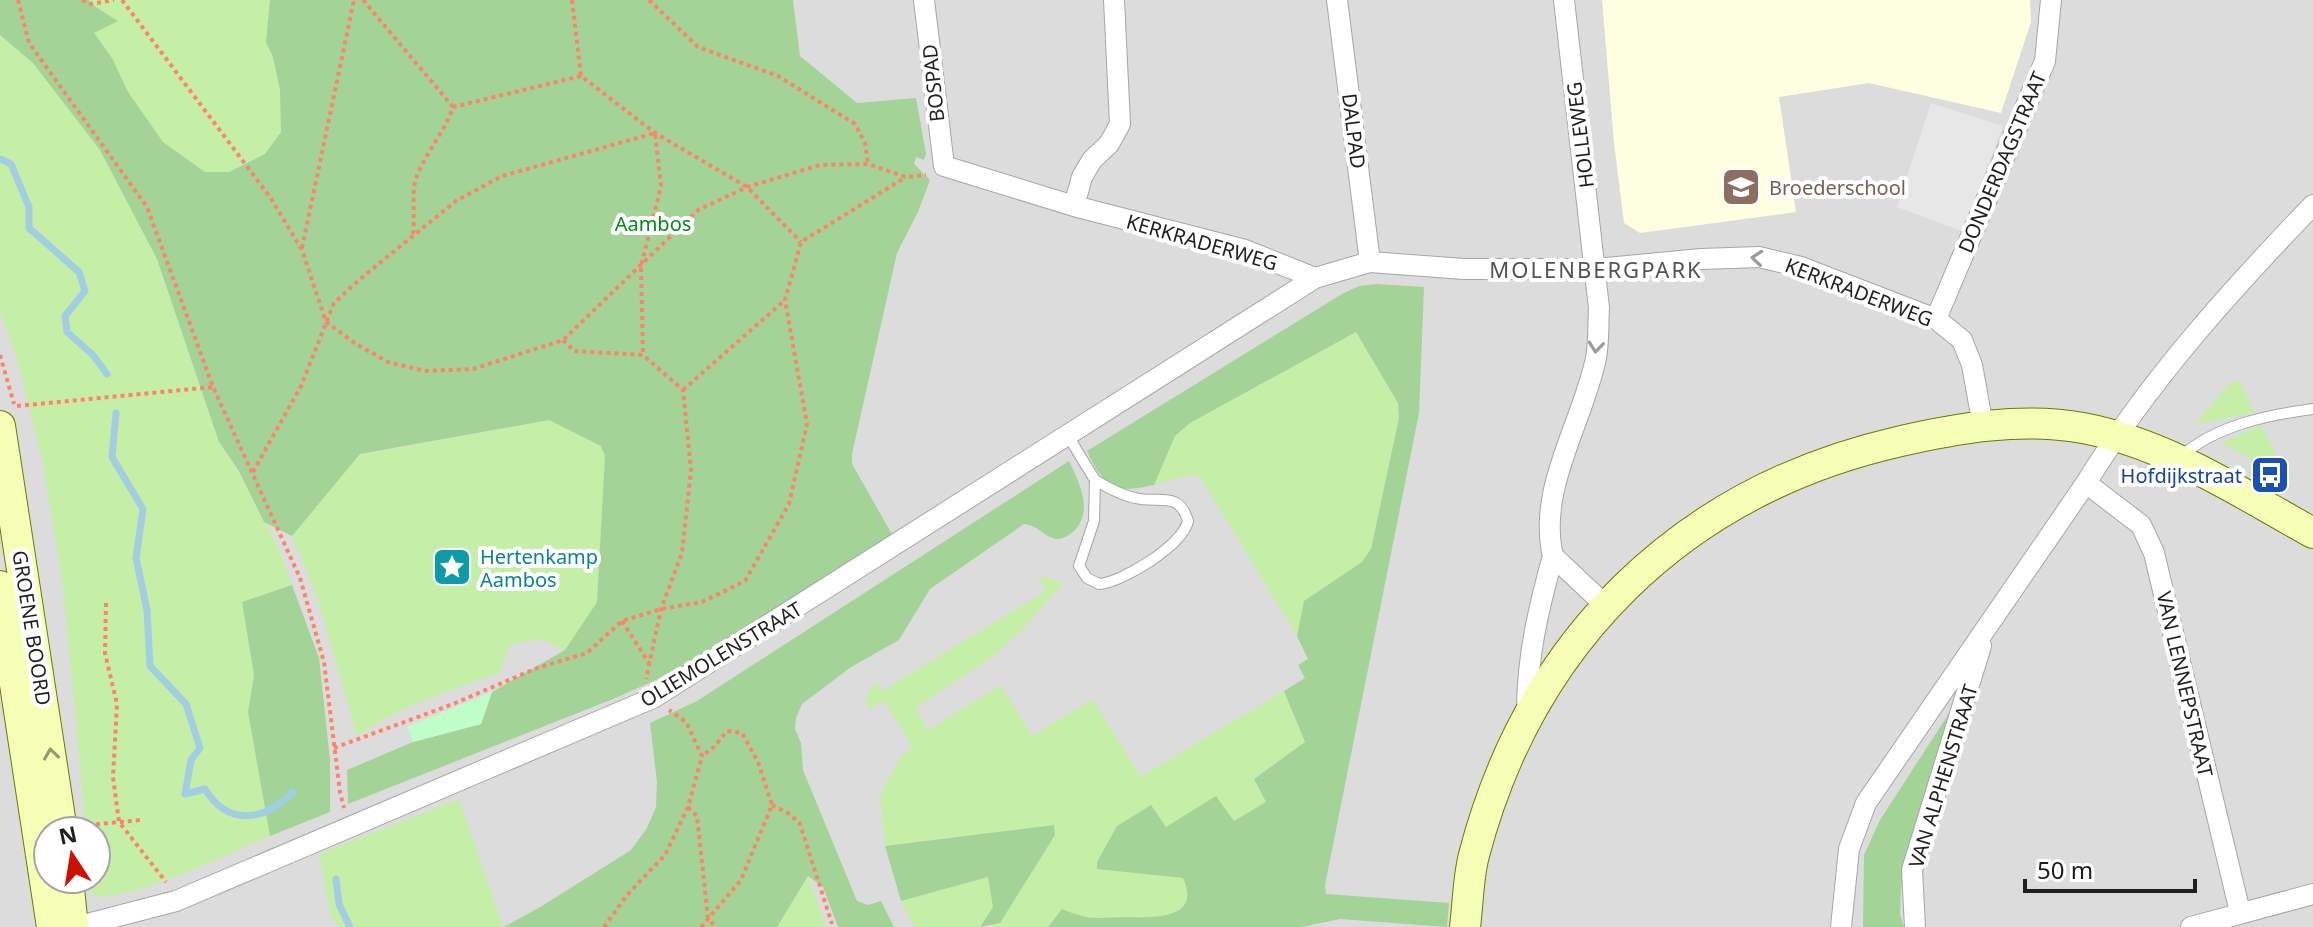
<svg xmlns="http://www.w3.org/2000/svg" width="2313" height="927" font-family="'Noto Sans',sans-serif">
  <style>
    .residential { fill: #dddcdc; fill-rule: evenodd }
    .education { fill: #fdffe0 }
    .grass { fill: #c5efa7 }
    .forest { fill: #a3d396 }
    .park { fill: #bffec9 }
    .parking { fill: #e7e7e7 }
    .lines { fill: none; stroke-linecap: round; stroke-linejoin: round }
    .stream { stroke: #a2cee2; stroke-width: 7 }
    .lane-casing { stroke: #a6a6a6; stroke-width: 12 }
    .street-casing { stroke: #a6a6a6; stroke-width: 22 }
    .secondary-casing { stroke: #667d00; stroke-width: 32 }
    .path { stroke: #ff8368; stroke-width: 4; stroke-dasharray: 4 4; stroke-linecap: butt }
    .lane { stroke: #fff; stroke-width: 10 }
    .street { stroke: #fff; stroke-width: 20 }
    .secondary { stroke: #f5ffb5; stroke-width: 30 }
    .oneway { stroke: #9a9a9a }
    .oneway2 { stroke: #959a72 }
    .labels { text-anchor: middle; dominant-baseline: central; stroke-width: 8; stroke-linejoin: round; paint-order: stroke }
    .street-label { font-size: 20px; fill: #1f1f1f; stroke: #fff }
    .education-label { font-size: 20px; fill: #785e54; stroke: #fff; text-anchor: start }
    .park-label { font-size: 20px; fill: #038818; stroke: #fff }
    .transit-label { font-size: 20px; fill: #164399; stroke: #fff; text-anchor: end }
    .culture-label { font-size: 20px; fill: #0d838f; stroke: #fff; text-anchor: start }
    .neighbourhood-label { font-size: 22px; letter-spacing: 2px; fill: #525252; stroke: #fff }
  </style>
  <rect width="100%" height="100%" fill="#f1eee5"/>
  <!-- residential -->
  <path class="residential" d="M0 0H2313V927H0ZM48 831H96V879H48Z"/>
  <!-- education -->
  <path class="education" d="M1602 0H2030L2031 22 2001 113 1869 83 1779 97 1796 212 1640 233 1624 223 1614 143Z"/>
  <!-- grass -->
  <path class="grass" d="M89 0H270L266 42 273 57 280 90 281 132 265 154 229 172H205L163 142 128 92 112 58 93 32 117 21 91 4Z
    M0 35 33 63 62 98 100 150 143 229 157 259 219 442 239 471 279 549 292 585 242 602 254 675 248 712 270 836C225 855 138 899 92 897L90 879H96V831H86L63 586 43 464 17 358 0 312Z
    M1356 332 1398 403 1399 418 1371 549 1362 562 1304 601 1297 636 1200 477 1190 475 1154 485 1175 436 1190 423Z
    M2232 381H2239L2255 413 2195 424Z
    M549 420 601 446 605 456 597 602 565 650 541 639 509 645 500 673C451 690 400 706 357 736L317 597 292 536 359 455Z
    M2261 425 2275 453 2271 462 2258 463 2222 443Z
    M1041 576 1063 583 1023 629 991 658 915 708 928 730 1001 685 1032 736 1093 699 1140 777 1284 691 1305 743 1254 778 1266 802 1234 821 1183 878C1203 922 1150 917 1123 917 1111 917 1097 919 1086 917 1078 916 1070 912 1062 909L1048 927H989L1000 923 1055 835 948 837 885 846 880 795 900 757 913 748 884 700 869 710 865 698 877 682 882 691 1046 591 1039 579Z
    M459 799 503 927H340L331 918 319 854Z
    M808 876 826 927H777Z
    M988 877 993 907 980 927H915L901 901Z"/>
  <!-- forest -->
  <path class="forest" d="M0 0H89L91 4 118 21 94 33 112 58 128 92 163 142 205 172H229L265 154 281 132 280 90 273 57 266 42 270 0H793L800 56 857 103 916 98 926 154 924 160 916 157 914 164 930 180 918 212 897 253 852 454V464L893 536 713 655 613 699 348 804 347 770 413 742 481 724 492 692 565 650 597 602 605 456 601 446 549 420 360 454 292 536 264 522 239 471 219 442 157 259 100 150 33 63 0 35Z
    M1377 284 1424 287 1419 413 1325 885 1326 894 1449 903 1447 927 1340 919 1302 927H1048L1062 909C1069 912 1078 915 1086 917 1097 919 1111 917 1123 917 1149 917 1203 922 1183 878L1097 869V862L1117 826 1151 805 1166 827 1216 796 1234 821 1266 802 1254 779 1305 742 1284 691 1305 678 1298 665 1308 659 1297 636 1304 601 1362 562 1371 549 1399 418 1398 403 1356 332 1190 423 1175 436 1154 485C1113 494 1105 488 1087 451L1342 294 1359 286Z
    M1069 461C1079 482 1094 511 1074 531 1069 535 1064 539 1057 539 1045 538 1038 525 1024 524L930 589 899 640 851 667 802 704 796 718 795 729 801 743 803 770 857 901 868 905 881 901 894 927H838L823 887 808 876 777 927H504L542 906 631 850 647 828 656 807 657 782 650 723 697 701Z
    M292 585 319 658 330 760V812L270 836 248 712 254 675 242 602Z
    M1966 687 1901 888 1900 915 1904 927H1863L1864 855 1880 820Z
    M1054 825 1055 835 1000 923 980 927 993 907 988 877 901 901 885 846Z"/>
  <!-- park -->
  <path class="park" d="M492 692 481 724 413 742 407 727Z"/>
  <!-- parking -->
  <path class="parking" d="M1931 103 2003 126 1962 231 1897 207Z"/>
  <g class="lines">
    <!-- stream -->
    <path class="stream" d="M0 159 11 164 29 207V228L79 272 85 291 65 316 67 332 93 355 107 374
      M116 413 112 457 143 509 136 558 147 610 150 666 186 704 200 748 191 760 185 794 205 789C228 827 265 821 293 792
      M336 879 339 904 350 927"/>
    <defs>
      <path id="lane" d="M1068 436 1095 480 1094 521 1079 566 1087 578 1099 584C1123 582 1183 545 1188 521 1179 490 1159 504 1135 498 1121 495 1108 488 1095 480
        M2181 456C2218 425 2267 415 2313 409"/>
      <path id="street" d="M924 0 944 166 1074 206 1245 250 1315 278 1370 262 1464 269H1596L1701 259 1759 257 1801 267 1936 319 1962 340 1972 365 1983 426
        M1337 0 1370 262
        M1564 0 1599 308C1598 324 1599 342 1596 358 1583 422 1537 489 1553 556L1606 606
        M1074 206 1082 177 1092 160 1109 144 1120 124 1114 0
        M1936 319 2045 61 2051 0
        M2086 483 2141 525 2154 553 2240 912
        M1527 713C1527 656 1538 611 1553 556
        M76 927 176 901 653 698 1315 278
        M1841 927 1849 849 1866 803 2086 483C2149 381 2230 291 2313 205
        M1915 927 1912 870 1981 646
        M2191 927 2313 894"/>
      <path id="secondary" d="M0 426 62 831
        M0 586 52 927
        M68 879 73 927
        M1465 927C1468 904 1468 878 1474 855 1530 641 1681 492 1897 442 1957 428 2021 417 2083 428 2167 444 2239 492 2313 533"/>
    </defs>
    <!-- lane casing -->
    <use href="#lane" class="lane-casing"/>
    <!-- street casing -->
    <use href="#street" class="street-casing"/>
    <!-- secondary casing -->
    <use href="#secondary" class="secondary-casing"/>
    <!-- path -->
    <path class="path" d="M18 0 29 43 147 207 213 387 300 578 324 662 340 792 344 808
      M82 0 91 4 114 0
      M122 0 270 197 302 250 326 322 356 344 388 362 425 371 473 369 563 340 698 210 747 187 820 165 868 164 906 177 926 175
      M363 0 453 107
      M572 0 581 76 655 133 747 187 801 242
      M649 0 698 47 778 76 855 124 865 143 868 164
      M413 234C415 220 412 194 415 182 422 157 444 134 453 107L581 76
      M302 248 354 0
      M563 340 574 351 643 355 683 390 691 470 682 553 661 609 646 679
      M0 355 14 404
      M683 390 785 300
      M17 406 213 387
      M253 472 301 386 334 303 360 279 456 201 502 176 655 133 661 186 641 266 643 355
      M106 603 105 653 117 704 113 777 119 822 166 882
      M622 621 649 663
      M334 748 453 704 537 668 587 653 622 621 661 609 702 602 745 581 789 504 807 424 785 300 801 242 906 177
      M772 805 788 813 800 824 832 924
      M688 807 697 816 708 918 715 927
      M88 825 141 820
      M604 927 627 895 665 855 688 807 702 756 686 722 669 710
      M701 927 741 880 772 805 758 762 742 733 727 731 714 747 702 756"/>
    <!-- lane -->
    <use href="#lane" class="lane"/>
    <!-- street -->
    <use href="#street" class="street"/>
    <!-- secondary -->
    <use href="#secondary" class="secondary"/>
  </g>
  <!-- one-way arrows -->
  <defs><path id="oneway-chevron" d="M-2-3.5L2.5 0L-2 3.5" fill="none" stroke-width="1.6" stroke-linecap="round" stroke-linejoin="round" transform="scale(2)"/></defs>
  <g class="oneway">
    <use href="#oneway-chevron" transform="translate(1757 258) rotate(-175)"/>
    <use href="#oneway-chevron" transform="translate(1596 347) rotate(96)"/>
  </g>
  <use class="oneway2" href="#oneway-chevron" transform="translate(51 754) rotate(-98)"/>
  <!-- icons -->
  <defs>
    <symbol id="school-square" viewBox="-11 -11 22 22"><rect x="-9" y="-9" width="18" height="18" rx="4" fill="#8d6e63" stroke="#fff"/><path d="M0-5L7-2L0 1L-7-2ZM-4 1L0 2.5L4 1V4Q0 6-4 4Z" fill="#fff"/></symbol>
    <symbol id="bus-square" viewBox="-11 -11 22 22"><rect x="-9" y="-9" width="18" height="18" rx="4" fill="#1a4fb4" stroke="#fff"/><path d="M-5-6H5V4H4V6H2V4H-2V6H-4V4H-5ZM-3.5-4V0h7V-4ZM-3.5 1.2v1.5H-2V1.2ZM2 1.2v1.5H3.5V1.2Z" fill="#fff"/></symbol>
    <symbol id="sight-square" viewBox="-11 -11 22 22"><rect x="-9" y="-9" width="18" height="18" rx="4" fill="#0f9aa8" stroke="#fff"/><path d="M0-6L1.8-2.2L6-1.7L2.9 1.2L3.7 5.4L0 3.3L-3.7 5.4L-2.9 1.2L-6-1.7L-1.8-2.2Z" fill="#fff"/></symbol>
  </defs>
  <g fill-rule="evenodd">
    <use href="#school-square" x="1719" y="165" width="44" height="44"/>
    <use href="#bus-square" x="2248" y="453" width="44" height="44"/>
    <use href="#sight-square" x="430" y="545" width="44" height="44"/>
  </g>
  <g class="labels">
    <!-- street labels -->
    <g class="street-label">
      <text transform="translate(933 83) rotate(-96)">BOSPAD</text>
      <text transform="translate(1354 131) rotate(83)">DALPAD</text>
      <text transform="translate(1580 135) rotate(-97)">HOLLEWEG</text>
      <text transform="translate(2002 162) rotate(-67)">DONDERDAGSTRAAT</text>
      <text transform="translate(1202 242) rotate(16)">KERKRADERWEG</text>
      <text transform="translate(1859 292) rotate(21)">KERKRADERWEG</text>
      <text transform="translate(32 628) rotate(81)">GROENE BOORD</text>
      <text transform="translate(721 654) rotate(-31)">OLIEMOLENSTRAAT</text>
      <text transform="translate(2185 684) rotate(77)">VAN LENNEPSTRAAT</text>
      <text transform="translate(1943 776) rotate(-73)">VAN ALPHENSTRAAT</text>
    </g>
    <!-- education labels -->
    <g class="education-label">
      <text x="1769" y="187">Broederschool</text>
    </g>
    <!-- park labels -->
    <g class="park-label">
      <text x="653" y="223">Aambos</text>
    </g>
    <!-- transit labels -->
    <g class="transit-label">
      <text x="2242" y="475">Hofdijkstraat</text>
    </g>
    <!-- culture labels -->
    <g class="culture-label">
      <text x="480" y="556">Hertenkamp<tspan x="480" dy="23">Aambos</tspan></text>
    </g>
    <!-- neighbourhood labels -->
    <g class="neighbourhood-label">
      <text x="1596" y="269">MOLENBERGPARK</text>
    </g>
  </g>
  <!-- north arrow -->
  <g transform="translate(72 855) rotate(348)"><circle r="38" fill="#ffffff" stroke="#a5a5a5" stroke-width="2"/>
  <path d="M0-6L14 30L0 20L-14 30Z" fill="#cf1000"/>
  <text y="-12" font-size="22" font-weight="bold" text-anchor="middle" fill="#1f1f1f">N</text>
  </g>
  <!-- scale -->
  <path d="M2025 879v12h170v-12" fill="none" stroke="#1f1f1f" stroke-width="4"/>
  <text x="2037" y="879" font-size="24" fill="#1f1f1f" stroke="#ffffff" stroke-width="6" paint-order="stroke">50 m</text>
</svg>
